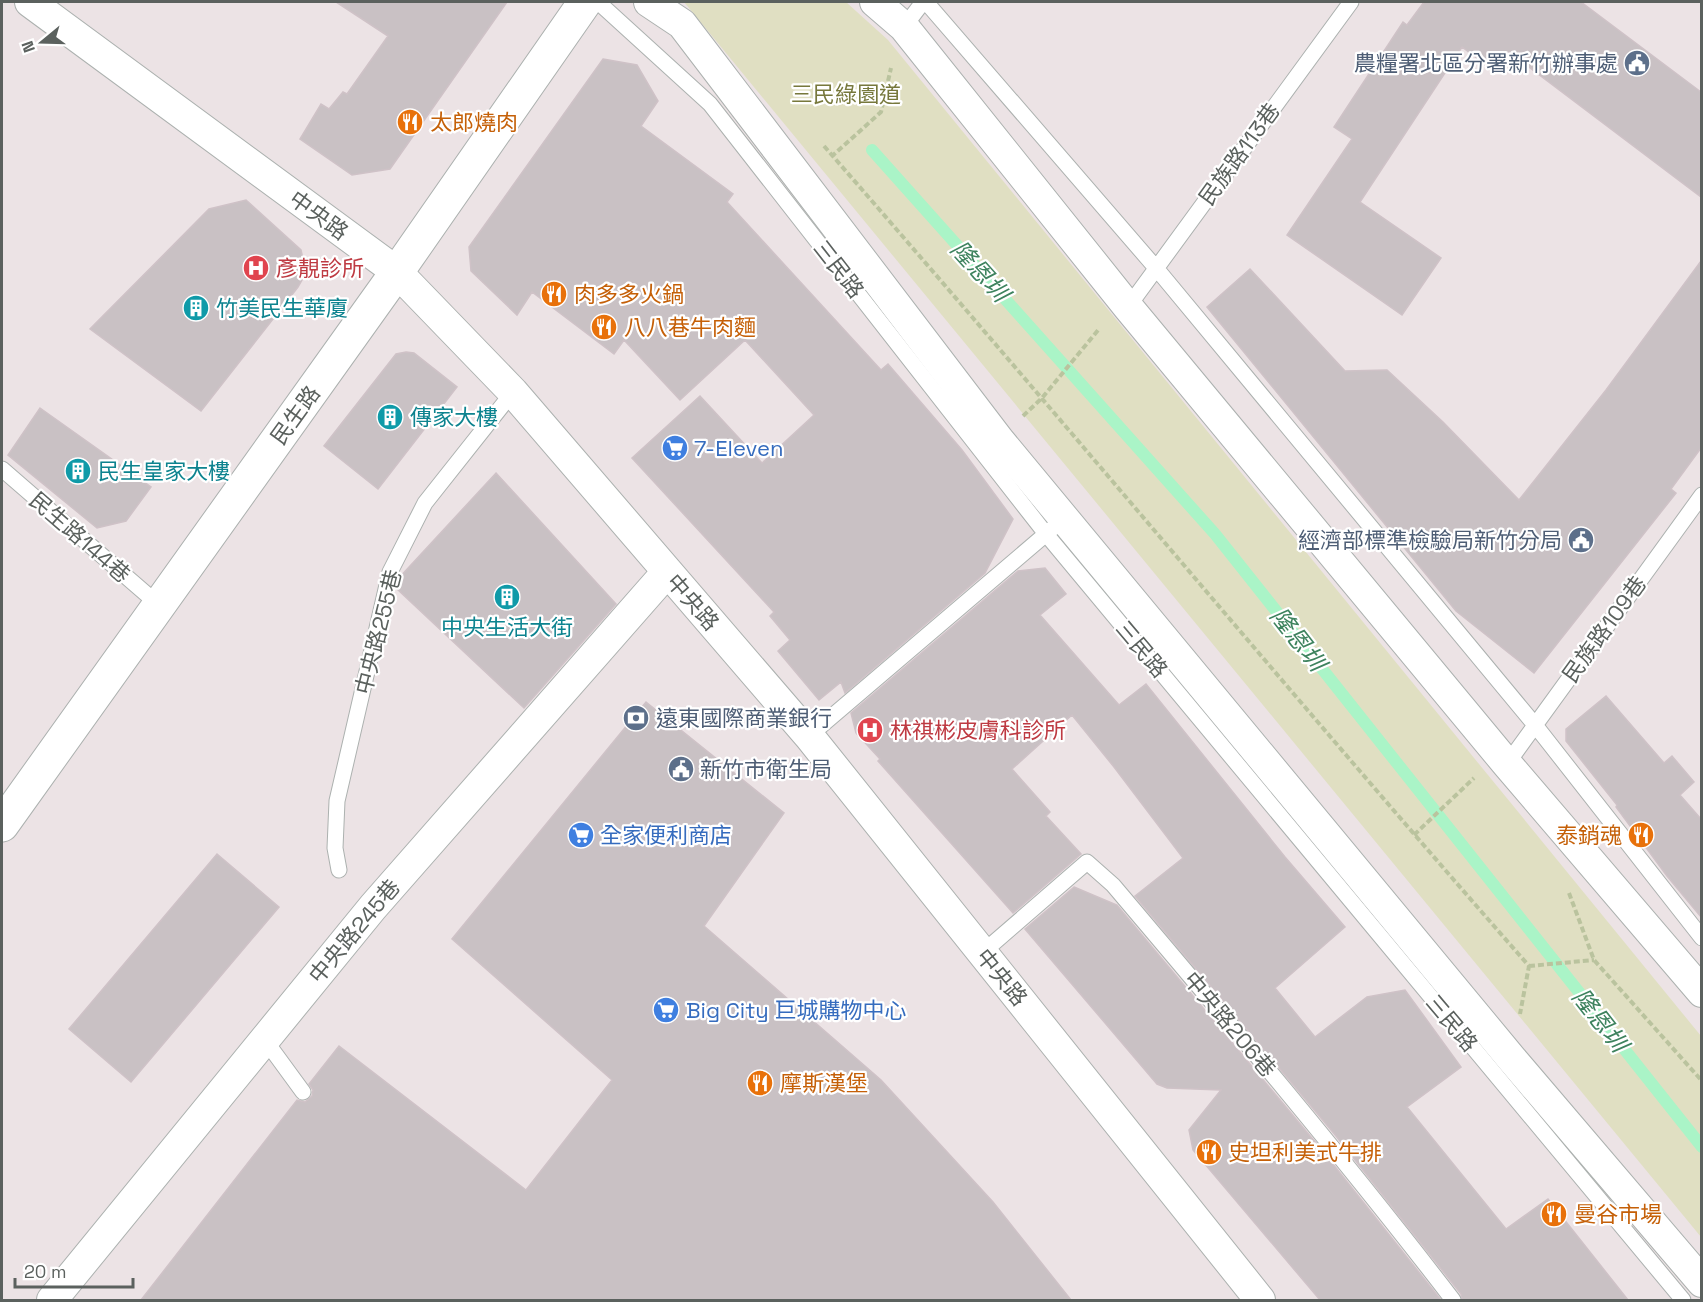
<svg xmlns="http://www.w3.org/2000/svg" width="1703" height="1302" font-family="'Space Grotesk','Noto Sans TC',sans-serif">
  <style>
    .green { fill: #e0dfc2 }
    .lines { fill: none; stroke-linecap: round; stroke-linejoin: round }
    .stream { stroke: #aaf4c7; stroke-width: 12 }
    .building { fill: #c9c1c4; stroke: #cfc2c7; stroke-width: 1.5 }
    .service-casing { stroke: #acb1af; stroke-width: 17 }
    .minor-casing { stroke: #acb1af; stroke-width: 32 }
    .tertiary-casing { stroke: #acb1af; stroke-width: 35 }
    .path { stroke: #bac39e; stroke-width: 4; stroke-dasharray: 6 3; stroke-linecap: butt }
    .service { stroke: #fff; stroke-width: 15 }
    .minor { stroke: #fff; stroke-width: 30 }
    .tertiary { stroke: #fff; stroke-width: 33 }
    .labels { text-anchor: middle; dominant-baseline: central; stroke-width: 4.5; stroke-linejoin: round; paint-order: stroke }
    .service-label { font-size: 22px; fill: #4e5e75; stroke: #fff; text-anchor: end }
    .park-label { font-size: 22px; fill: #77783c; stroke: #fff }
    .food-label { font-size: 22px; fill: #c56008; stroke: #fff; text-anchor: start }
    .street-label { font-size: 22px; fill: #5b615e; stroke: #fff }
    .health-label { font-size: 22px; fill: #be3a42; stroke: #fff; text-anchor: start }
    .culture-label { font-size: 22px; fill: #0d838f; stroke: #fff; text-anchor: start }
    .shop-label { font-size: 22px; fill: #366cbe; stroke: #fff; text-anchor: start }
    .water-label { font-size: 24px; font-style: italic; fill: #3e835e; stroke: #fff }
  </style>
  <rect width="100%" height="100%" fill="#ece3e5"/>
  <!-- green -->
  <path class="green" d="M684 2H846L888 40 1701 1036V1237Z"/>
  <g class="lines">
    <!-- stream -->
    <path class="stream" d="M872 150 1215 534 1702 1147"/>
  </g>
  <!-- building -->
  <path class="building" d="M336 2H507L390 169 352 175 300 139 321 104 329 109 343 92 347 94 388 36Z
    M1424 2H1581L1701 92V197L1509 52 1495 72 1462 47 1360 202 1441 258 1402 315 1287 235 1352 139 1334 127 1403 22 1407 25Z
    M603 59 637 65 658 101 641 126 733 194 727 202 881 370 888 364 962 450 1013 519 985 573 845 693 841 682 819 700 778 651 790 640 770 616 774 612 632 458 700 396 762 463 814 415 745 340 680 400 624 340 614 354 532 292 517 315 471 271 469 247Z
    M246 200 301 250 306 273 298 287 201 411 90 329 209 209Z
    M1701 261V448L1671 489 1676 493 1534 673 1456 611 1207 307 1250 269 1345 371 1387 370 1443 422 1519 500 1606 390Z
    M406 352 414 353 457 387 378 489 324 446 396 354Z
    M40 408 151 487 126 521 97 528 8 455Z
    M496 473 616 604 524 708 396 588 399 578Z
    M1045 568 1066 594 1040 615 1119 705 1146 684 1285 857 1345 927 1275 988 1315 1037 1367 997 1405 990 1461 1067 1407 1107 1506 1229 1548 1199 1628 1300H1462L1461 1294 1336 1136 1135 896 1183 858 1114 767 1072 715 1012 769 1050 812 1046 816 1081 854 1013 913 878 761 880 759 856 733 851 713 1018 571Z
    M1606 696 1664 763 1672 756 1694 782 1680 795 1701 819V917L1667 876 1616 807 1617 805 1566 741V729Z
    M646 702 784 813 704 926 881 1080 993 1202 1071 1300H141L297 1100 305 1102 312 1096 313 1090 309 1084 339 1046 526 1190 612 1080 452 939Z
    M217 854 279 907 131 1082 69 1029Z
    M1074 887 1117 905 1321 1149 1441 1300H1320L1193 1150 1189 1130 1221 1090 1167 1088 1157 1084 1025 929Z"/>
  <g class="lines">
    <defs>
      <path id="service" d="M598 2 710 104 1046 534 1683 1300
        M926 2 1156 268 1535 725 1702 938
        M904 27 923 2
        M1128 307 1351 2
        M2 469 159 605
        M809 736 1053 528
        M1507 764 1702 495
        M339 870 335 848 337 801 390 572 425 503 513 392
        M982 953 1087 862 1113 885C1229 1022 1344 1158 1453 1300
        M265 1040 303 1092"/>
      <path id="minor" d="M30 2 397 272 513 392 809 736 1260 1300
        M649 2 682 24 999 440 1511 1058 1702 1282
        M875 2 904 27 1128 307 1507 764 1702 992
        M52 1300 373 907 667 572"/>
      <path id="tertiary" d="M2 825 397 272 585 2"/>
    </defs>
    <!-- service casing -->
    <use href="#service" class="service-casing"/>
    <!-- minor casing -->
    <use href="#minor" class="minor-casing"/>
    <!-- tertiary casing -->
    <use href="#tertiary" class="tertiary-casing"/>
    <!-- path -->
    <path class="path" d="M824 146C1061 417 1291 695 1529 966L1520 1014
      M831 157 881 112 891 68
      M1023 416 1042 398 1099 329
      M1414 835 1474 778
      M1569 893 1594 960 1702 1081
      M1529 966 1594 960"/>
    <!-- service -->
    <use href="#service" class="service"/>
    <!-- minor -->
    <use href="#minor" class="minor"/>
    <!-- tertiary -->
    <use href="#tertiary" class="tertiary"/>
  </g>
  <!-- icons -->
  <defs>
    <symbol id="civic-disc" viewBox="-11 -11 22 22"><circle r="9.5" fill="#5c6f8a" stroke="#fff"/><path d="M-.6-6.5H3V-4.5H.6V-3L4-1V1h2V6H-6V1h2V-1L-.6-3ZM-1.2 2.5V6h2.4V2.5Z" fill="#fff"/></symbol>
    <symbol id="restaurant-disc" viewBox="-11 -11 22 22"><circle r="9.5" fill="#e8710a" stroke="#fff"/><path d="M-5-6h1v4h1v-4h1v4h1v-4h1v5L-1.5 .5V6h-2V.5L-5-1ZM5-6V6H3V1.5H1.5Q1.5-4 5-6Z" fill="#fff"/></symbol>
    <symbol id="hospital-disc" viewBox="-11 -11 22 22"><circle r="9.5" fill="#e0444e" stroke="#fff"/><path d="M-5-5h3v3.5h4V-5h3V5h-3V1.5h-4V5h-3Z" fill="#fff"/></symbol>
    <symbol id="building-disc" viewBox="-11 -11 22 22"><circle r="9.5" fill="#0f9aa8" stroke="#fff"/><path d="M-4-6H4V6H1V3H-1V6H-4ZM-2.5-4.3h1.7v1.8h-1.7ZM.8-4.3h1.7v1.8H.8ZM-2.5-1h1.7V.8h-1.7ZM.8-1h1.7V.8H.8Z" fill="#fff"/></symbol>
    <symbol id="supermarket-disc" viewBox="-11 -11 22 22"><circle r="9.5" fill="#3f7fe0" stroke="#fff"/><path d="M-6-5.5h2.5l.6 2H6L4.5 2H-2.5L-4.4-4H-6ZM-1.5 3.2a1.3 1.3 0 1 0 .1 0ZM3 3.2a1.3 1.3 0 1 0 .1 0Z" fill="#fff"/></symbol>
    <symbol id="bank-disc" viewBox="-11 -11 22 22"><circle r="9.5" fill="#5c6f8a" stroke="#fff"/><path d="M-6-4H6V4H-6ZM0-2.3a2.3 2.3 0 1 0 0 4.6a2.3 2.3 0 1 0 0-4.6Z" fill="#fff"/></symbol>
  </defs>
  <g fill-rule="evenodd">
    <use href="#civic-disc" x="1622" y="48" width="30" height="30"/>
    <use href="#restaurant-disc" x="395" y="107" width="30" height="30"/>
    <use href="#hospital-disc" x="241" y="253" width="30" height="30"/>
    <use href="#restaurant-disc" x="539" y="279" width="30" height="30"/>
    <use href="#building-disc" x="181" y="293" width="30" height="30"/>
    <use href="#restaurant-disc" x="589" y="312" width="30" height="30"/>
    <use href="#building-disc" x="375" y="402" width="30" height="30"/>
    <use href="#supermarket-disc" x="660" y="433" width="30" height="30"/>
    <use href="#building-disc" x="63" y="456" width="30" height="30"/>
    <use href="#civic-disc" x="1566" y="525" width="30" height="30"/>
    <use href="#building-disc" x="492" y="582" width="30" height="30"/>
    <use href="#bank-disc" x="621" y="703" width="30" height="30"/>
    <use href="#hospital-disc" x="855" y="715" width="30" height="30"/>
    <use href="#civic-disc" x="666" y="754" width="30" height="30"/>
    <use href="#supermarket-disc" x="566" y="820" width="30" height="30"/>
    <use href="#restaurant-disc" x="1626" y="820" width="30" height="30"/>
    <use href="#supermarket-disc" x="651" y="995" width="30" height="30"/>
    <use href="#restaurant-disc" x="745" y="1068" width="30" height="30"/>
    <use href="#restaurant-disc" x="1194" y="1137" width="30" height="30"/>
    <use href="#restaurant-disc" x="1539" y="1199" width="30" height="30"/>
  </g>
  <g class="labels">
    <!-- service labels -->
    <g class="service-label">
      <text x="1618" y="63">農糧署北區分署新竹辦事處</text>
      <text x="1562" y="540">經濟部標準檢驗局新竹分局</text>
      <text x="656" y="718" text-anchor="start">遠東國際商業銀行</text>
      <text x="700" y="769" text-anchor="start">新竹市衛生局</text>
    </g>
    <!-- park labels -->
    <g class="park-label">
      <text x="846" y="94">三民綠園道</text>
    </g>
    <!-- food labels -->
    <g class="food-label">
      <text x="430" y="122">太郎燒肉</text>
      <text x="574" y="294">肉多多火鍋</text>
      <text x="624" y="327">八八巷牛肉麵</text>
      <text x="1622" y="835" text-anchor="end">泰銷魂</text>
      <text x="780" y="1083">摩斯漢堡</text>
      <text x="1228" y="1152">史坦利美式牛排</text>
      <text x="1574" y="1214">曼谷市場</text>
    </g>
    <!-- street labels -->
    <g class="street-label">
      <text transform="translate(1239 154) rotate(-54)">民族路113巷</text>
      <text transform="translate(319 215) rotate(36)">中央路</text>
      <text transform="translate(839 269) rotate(52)">三民路</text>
      <text transform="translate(295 415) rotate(-54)">民生路</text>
      <text transform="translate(80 537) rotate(41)">民生路144巷</text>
      <text transform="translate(693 602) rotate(49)">中央路</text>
      <text transform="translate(1604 629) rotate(-54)">民族路109巷</text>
      <text transform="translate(378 632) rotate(-76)">中央路255巷</text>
      <text transform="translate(1142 649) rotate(50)">三民路</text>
      <text transform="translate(354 931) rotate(-50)">中央路245巷</text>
      <text transform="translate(1002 977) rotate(51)">中央路</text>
      <text transform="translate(1452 1023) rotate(50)">三民路</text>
      <text transform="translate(1230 1024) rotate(50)">中央路206巷</text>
    </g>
    <!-- health labels -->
    <g class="health-label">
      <text x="276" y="268">彥靚診所</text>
      <text x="890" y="730">林祺彬皮膚科診所</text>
    </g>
    <!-- culture labels -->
    <g class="culture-label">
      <text x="216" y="308">竹美民生華廈</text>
      <text x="410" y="417">傳家大樓</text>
      <text x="98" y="471">民生皇家大樓</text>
      <text x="507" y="627" text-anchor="middle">中央生活大街</text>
    </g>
    <!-- shop labels -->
    <g class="shop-label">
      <text x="694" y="448">7-Eleven</text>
      <text x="600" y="835">全家便利商店</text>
      <text x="686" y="1010">Big City 巨城購物中心</text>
    </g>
    <!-- water labels -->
    <g class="water-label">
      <text transform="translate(980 271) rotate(48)">隆恩圳</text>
      <text transform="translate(1298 639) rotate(52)">隆恩圳</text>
      <text transform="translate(1600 1020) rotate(52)">隆恩圳</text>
    </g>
  </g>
  <!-- border -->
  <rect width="1703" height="1302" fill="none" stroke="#5b615e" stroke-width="6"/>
  <!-- north arrow -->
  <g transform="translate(42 42) rotate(251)" stroke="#ffffff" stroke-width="4.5" paint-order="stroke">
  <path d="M0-4.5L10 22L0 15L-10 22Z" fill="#5b615e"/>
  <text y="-9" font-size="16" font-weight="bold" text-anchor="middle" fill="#5b615e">N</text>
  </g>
  <!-- scale -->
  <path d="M15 1278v9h118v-9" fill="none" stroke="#5b615e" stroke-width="3"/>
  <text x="24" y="1278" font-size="18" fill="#5b615e" stroke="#ffffff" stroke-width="4.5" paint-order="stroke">20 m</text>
</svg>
